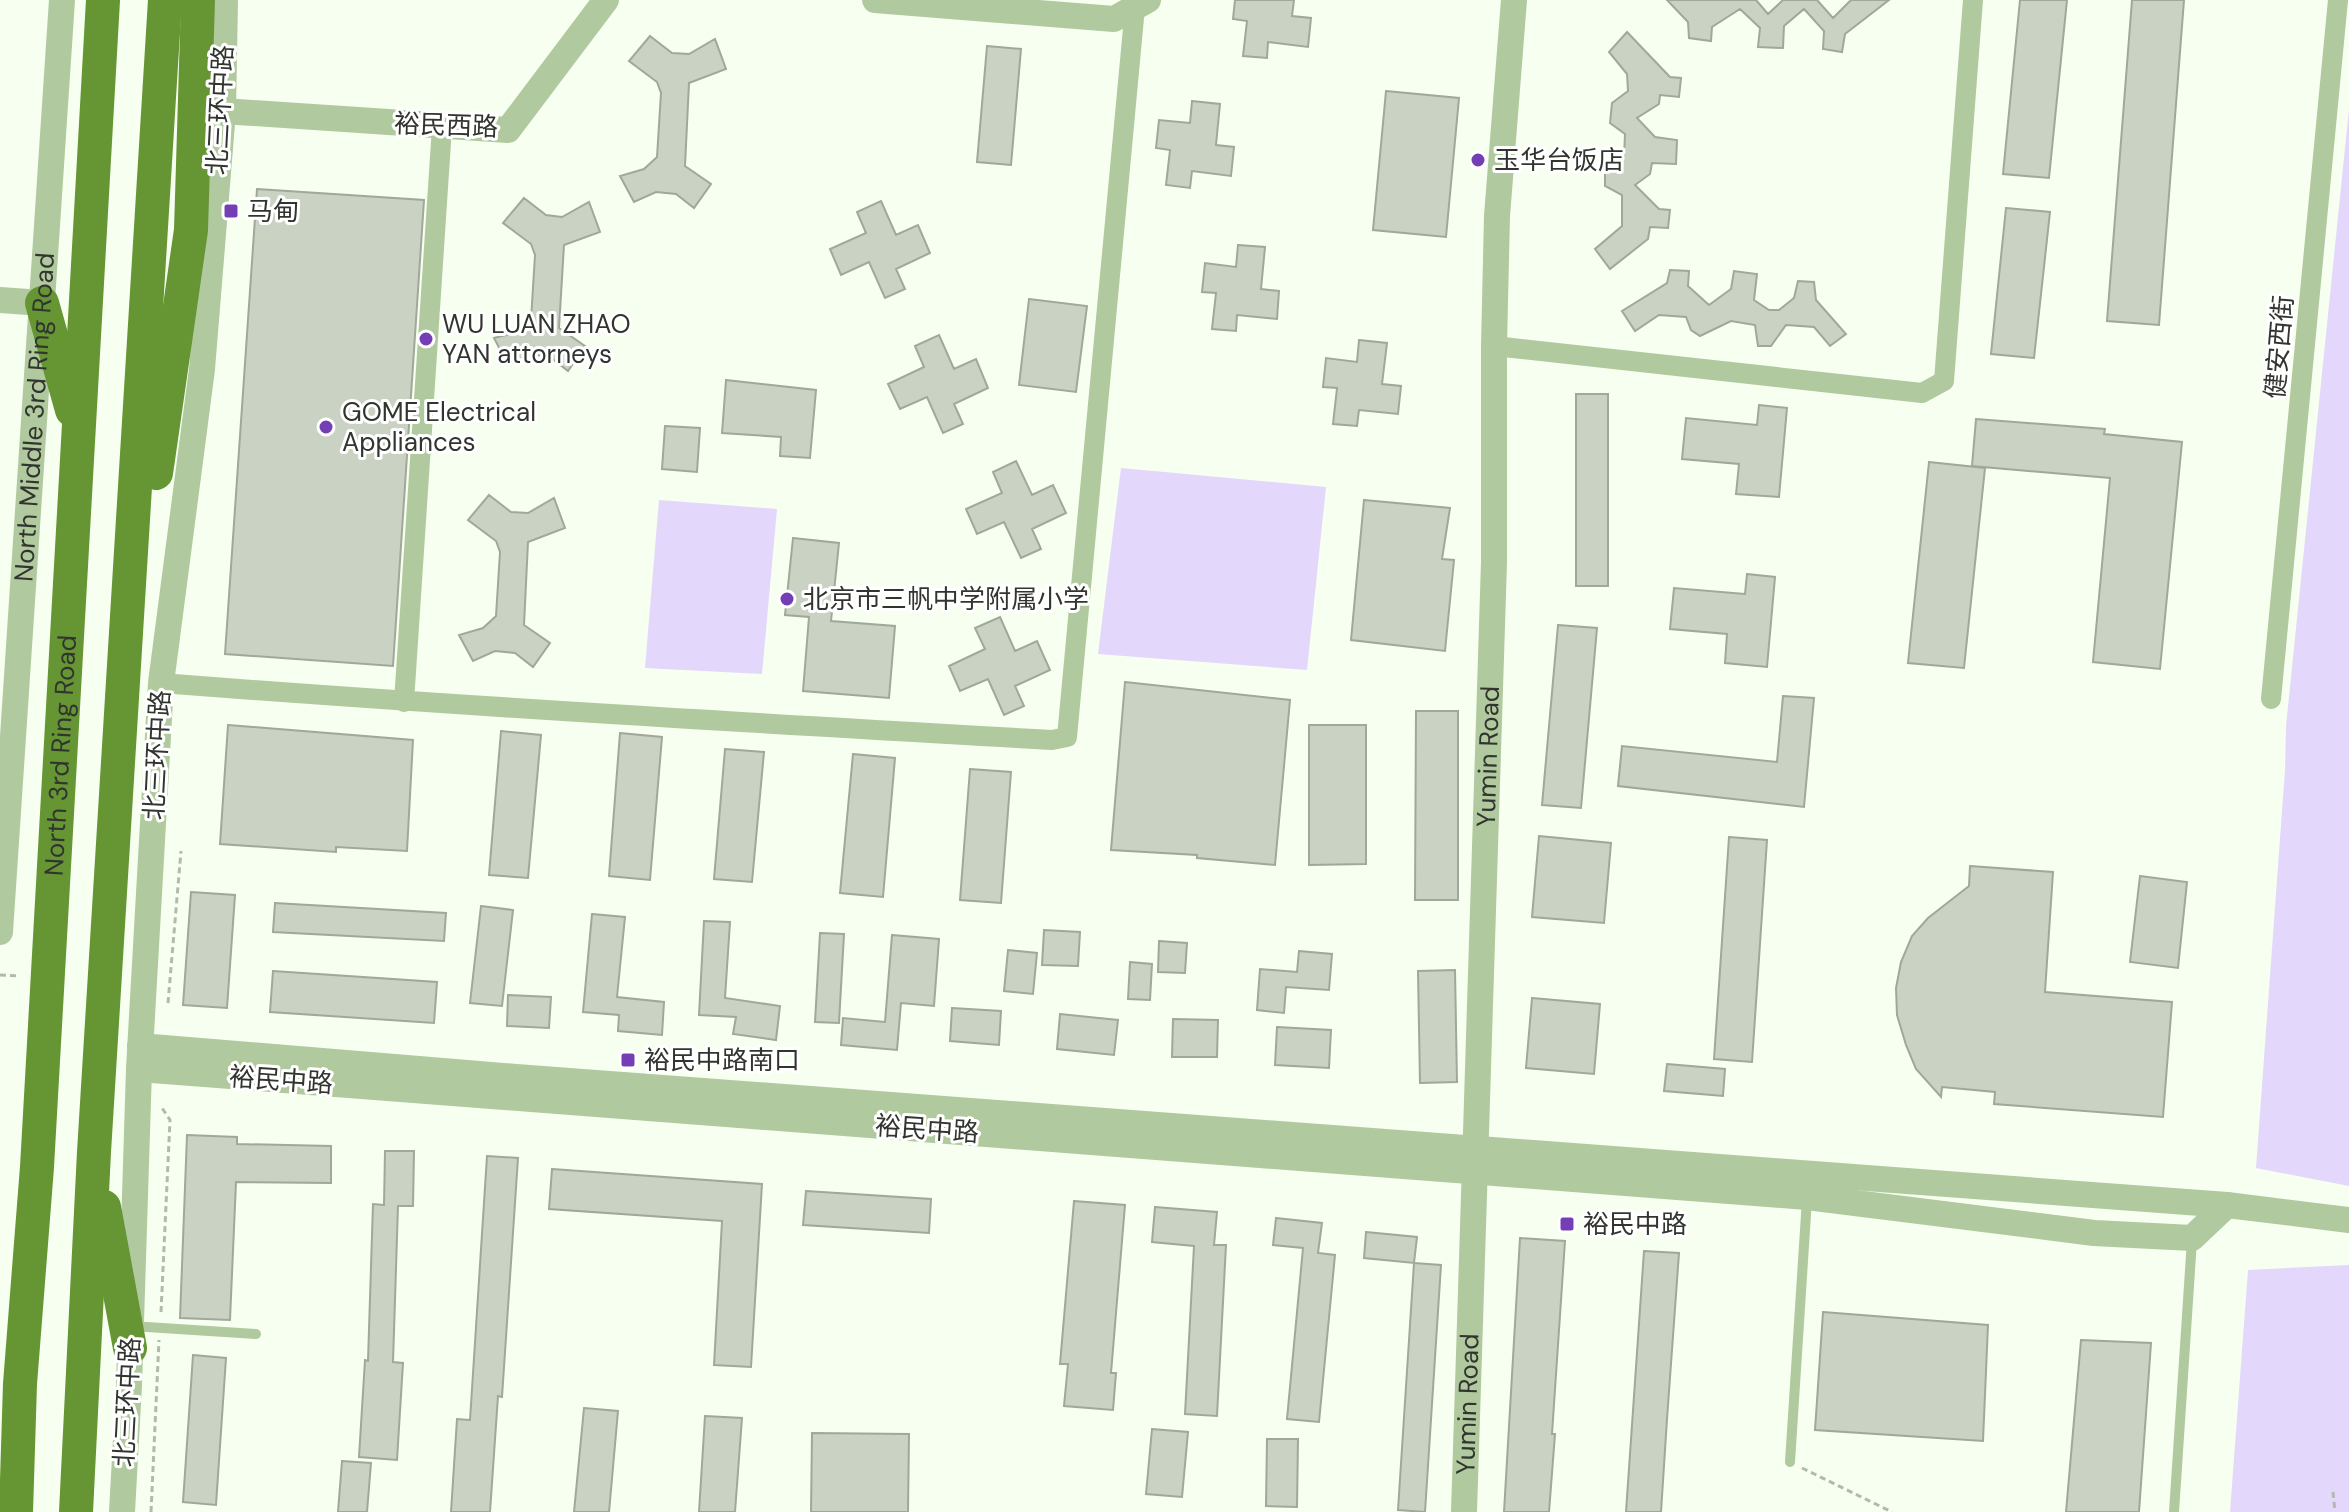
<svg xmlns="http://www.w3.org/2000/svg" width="2349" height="1512" font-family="'DM Sans','Noto Sans SC',sans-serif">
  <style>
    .green { fill: #e3d7fc }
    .building { fill: #cad2c3; stroke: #a0a89a; stroke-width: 2 }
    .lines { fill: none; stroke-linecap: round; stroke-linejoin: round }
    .path { stroke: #b2b9ad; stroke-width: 3; stroke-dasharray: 6 4; stroke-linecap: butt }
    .service { stroke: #b1c99e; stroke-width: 10 }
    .minor { stroke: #b1c99e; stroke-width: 20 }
    .tertiary { stroke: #b1c99e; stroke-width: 26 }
    .trunk { stroke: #669534; stroke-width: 34 }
    .poi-dot { fill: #743eb5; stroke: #fff; stroke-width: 3 }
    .labels { text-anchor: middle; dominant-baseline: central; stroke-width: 6; stroke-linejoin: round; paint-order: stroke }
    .street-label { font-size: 26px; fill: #32352f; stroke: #fff }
    .poi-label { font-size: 26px; fill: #32352f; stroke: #fff; text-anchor: start }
  </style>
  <rect width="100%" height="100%" fill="#f6fff0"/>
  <!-- green -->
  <path class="green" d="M2349 109V1186L2256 1168 2285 770 2286 726Z
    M1121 468 1326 487 1307 670 1098 654Z
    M659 500 777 509 762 674 645 668Z
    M2349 1265V1512H2230L2248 1270Z"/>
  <!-- building -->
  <path class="building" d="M1235 0H1294L1292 16 1311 18 1308 47 1268 42 1267 58 1243 56 1247 21 1233 19Z
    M1667 0H1756L1768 14 1783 0H1817L1833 18 1851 0H1889L1845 34 1842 52 1823 49 1824 31 1804 9 1784 26 1783 48 1758 47 1760 28 1740 9 1712 27 1711 41 1689 38 1688 22Z
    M2020 0H2067L2049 178 2003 174Z
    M2132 0H2184L2159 325 2107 321Z
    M1627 32 1670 77 1681 78 1679 97 1660 95 1659 104 1637 118 1655 137 1677 140 1676 164 1652 163 1650 174 1635 185 1659 209 1670 210 1668 228 1650 227 1648 239 1610 269 1595 249 1622 226V195L1605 186V172L1624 157 1625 134 1610 123 1612 103 1628 91 1627 74 1609 52Z
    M650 36 672 53 689 54 715 39 726 69 689 83 685 166 711 184 694 208 676 194 656 192 634 202 620 176 644 169 657 157 661 93 657 82 629 61Z
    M987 46 1021 49 1011 165 977 162Z
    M1386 91 1459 98 1446 237 1373 230Z
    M1192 101 1220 104 1216 145 1234 147 1231 176 1192 171 1190 188 1166 185 1170 150 1156 148 1159 120 1190 123Z
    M257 189 424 200 393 666 225 654Z
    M524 198 546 215 562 217 589 202 600 232 564 245 559 328 585 346 568 371 550 357 530 354 508 365 494 338 518 332 531 320 535 255 531 244 503 223Z
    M881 201 896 235 918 225 930 253 896 269 905 289 885 298 869 262 841 275 830 249 866 233 857 212Z
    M2006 208 2050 212 2034 358 1991 354Z
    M1238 245 1265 247 1261 289 1279 291 1277 319 1237 315 1236 331 1212 329 1216 293 1202 292 1205 263 1236 267Z
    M1670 270 1689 271 1688 286 1709 305 1731 289 1734 271 1757 274 1754 300 1769 310H1779L1794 298 1798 281 1814 282 1816 300 1846 334 1830 346 1814 327 1786 325 1771 346H1758L1755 325 1731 321 1700 336 1691 330 1686 317 1659 315 1635 331 1622 311 1667 283Z
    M1029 299 1087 306 1076 392 1019 385Z
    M939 335 954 369 976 359 988 388 954 404 963 424 943 433 927 397 900 409 888 384 924 367 915 346Z
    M1359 340 1387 343 1382 384 1401 386 1398 414 1359 410 1357 426 1333 424 1337 388 1323 387 1326 358 1357 362Z
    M726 380 816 390 810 458 780 456 781 437 722 433Z
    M1576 394H1608V586H1576Z
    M1759 405 1787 408 1779 497 1736 494 1739 464 1682 459 1686 418 1757 425Z
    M1976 419 2105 429 2104 434 2182 442 2160 669 2093 662 2110 478 1972 466Z
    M665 426 700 428 697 472 662 469Z
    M1016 461 1032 495 1053 485 1066 513 1032 529 1041 549 1021 558 1004 522 977 534 966 509 1002 493 993 472Z
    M1929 462 1985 468 1964 668 1908 663Z
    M489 495 511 512 528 513 554 498 565 528 528 542 524 625 550 643 533 667 515 653 495 651 473 661 459 635 483 628 496 616 500 552 496 541 468 520Z
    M1364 500 1450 508 1442 559 1454 560 1445 651 1351 640Z
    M793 538 839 543 831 621 895 626 889 698 803 691 809 617 785 615Z
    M1747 574 1775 577 1767 667 1725 663 1727 634 1670 629 1674 588 1745 594Z
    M1000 617 1015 651 1037 641 1050 670 1015 686 1024 706 1004 715 988 679 960 691 949 666 985 649 975 628Z
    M1558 625 1597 628 1581 808 1542 805Z
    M1125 682 1290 700 1275 865 1197 858V855L1111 850Z
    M1783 696 1814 698 1804 807 1618 786 1622 746 1777 762Z
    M1416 711H1458V900H1415Z
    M228 725 413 740 407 851 336 847V852L220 844Z
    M1309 725H1366V864L1309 865Z
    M501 731 541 735 528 878 489 875Z
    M620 733 662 737 650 880 609 876Z
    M725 749 764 752 752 882 714 879Z
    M853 754 895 758 883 897 840 893Z
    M970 769 1011 772 1001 903 960 900Z
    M1539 836 1611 843 1604 923 1532 917Z
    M1729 837 1767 840 1752 1062 1714 1059Z
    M1970 866 2053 872 2045 992 2172 1002 2163 1117 1994 1104 1995 1092 1942 1087 1941 1097 1916 1069 1906 1045 1897 1015 1896 988 1901 962 1912 936 1928 918 1969 886Z
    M2140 876 2187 882 2178 968 2130 962Z
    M191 892 235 895 227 1008 183 1005Z
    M275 903 446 913 444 941 273 932Z
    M481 906 513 910 502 1006 470 1003Z
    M592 914 625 917 617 997 664 1002 662 1035 618 1031 619 1015 583 1012Z
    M704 921 730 922 725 998 780 1006 776 1040 733 1034 736 1017 699 1015Z
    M1044 930 1080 932 1078 966 1042 965Z
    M820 933 844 934 839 1023 815 1022Z
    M892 935 939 939 934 1006 901 1003 897 1050 841 1045 843 1018 885 1022Z
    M1159 941 1187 943 1185 973 1158 972Z
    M1008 950 1037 953 1033 994 1004 991Z
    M1299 951 1332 954 1329 990 1286 987 1284 1013 1257 1010 1260 969 1297 972Z
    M1130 962 1152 964 1150 1000 1128 999Z
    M1455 970 1457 1082 1420 1083 1418 971Z
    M273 971 437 982 434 1023 270 1012Z
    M508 995 551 997 549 1028 507 1026Z
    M1532 998 1600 1004 1594 1074 1526 1068Z
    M952 1008 1001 1011 999 1045 950 1041Z
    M1060 1014 1118 1020 1114 1055 1057 1049Z
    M1173 1019 1218 1020 1217 1057H1172Z
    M1277 1027 1331 1030 1329 1068 1275 1065Z
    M1667 1064 1725 1069 1723 1096 1664 1091Z
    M187 1135 237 1137V1144L331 1146V1183L236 1182 230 1320 180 1318Z
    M385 1151H414L413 1206H398L393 1362 403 1363 397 1460 359 1457 365 1360 368 1361 373 1204 384 1205Z
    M487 1156 518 1158 502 1397 498 1396 490 1512H451L457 1419 470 1420Z
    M552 1169 762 1184 751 1367 714 1365 722 1221 549 1209Z
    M806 1191 931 1199 929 1233 803 1225Z
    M1074 1201 1125 1205 1111 1373H1116L1113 1410 1064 1406 1068 1364H1060Z
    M1155 1207 1217 1212 1214 1245H1226L1217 1416 1185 1414 1194 1246 1152 1242Z
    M1276 1218 1322 1223 1318 1253 1335 1255 1319 1422 1287 1419 1303 1248 1273 1245Z
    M1366 1232 1417 1237 1414 1263 1364 1258Z
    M1520 1238 1565 1241 1552 1434H1555L1549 1512H1504Z
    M1644 1251 1679 1253 1667 1419 1661 1512H1626Z
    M1414 1263 1441 1265 1425 1512 1398 1510Z
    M1823 1312 1988 1325 1983 1441 1815 1430Z
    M2081 1340 2151 1343 2139 1512H2066Z
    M193 1355 226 1358 216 1505 183 1502Z
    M584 1408 618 1411 609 1512H574Z
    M705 1416 742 1418 735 1512H699Z
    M1152 1429 1188 1432 1182 1497 1146 1494Z
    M812 1433 909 1434 908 1512H811Z
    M1267 1439H1298L1297 1507 1266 1506Z
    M342 1461 371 1463 367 1512H338Z"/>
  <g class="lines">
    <!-- path -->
    <path class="path" d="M0 975 20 976
      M168 1003 181 851
      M161 1312 170 1120 162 1108
      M1802 1468 1892 1512
      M2333 1492 2335 1512
      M151 1512 159 1340"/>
    <!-- service -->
    <path class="service" d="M131 1326 256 1334
      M1790 1462 1807 1199
      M2174 1512 2192 1240"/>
    <!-- minor -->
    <path class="minor" d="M1494 346 1922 393 1944 381 1973 0
      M161 683C458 706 755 723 1052 740L1067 737 1135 7
      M2271 699 2338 0
      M404 702 442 127"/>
    <!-- tertiary -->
    <g class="tertiary">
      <path d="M875 0 1114 19 1148 0"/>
      <path d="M223 111 508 130 606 0"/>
      <path d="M0 300 42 303"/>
      <path id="s1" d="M0 932 62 0"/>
      <path d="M140 1046 516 1077 2227 1205 2349 1220"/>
      <path d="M139 1069 1807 1197 2094 1233 2192 1238 2227 1205"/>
      <path d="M122 1512 129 1385 139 1069 161 683 202 369 223 111 225 0"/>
      <path id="s2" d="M1464 1512 1494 562V346L1497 216 1514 0"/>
    </g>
    <!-- trunk -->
    <g class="trunk">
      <path d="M42 303 72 410"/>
      <path d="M156 473 191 230 198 0"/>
      <path d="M104 1207 130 1348"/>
      <path id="s3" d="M16 1512 20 1384 37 1167 103 0"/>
      <path d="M76 1512 94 1152 165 0"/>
    </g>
  </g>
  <!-- markers -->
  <g class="poi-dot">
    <circle cx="1478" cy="160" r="8"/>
    <rect x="223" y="203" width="16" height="16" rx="4"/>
    <circle cx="426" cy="339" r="8"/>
    <circle cx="326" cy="427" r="8"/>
    <circle cx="787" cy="599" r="8"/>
    <rect x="620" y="1052" width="16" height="16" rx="4"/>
    <rect x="1559" y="1216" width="16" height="16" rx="4"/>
  </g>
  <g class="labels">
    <!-- street labels -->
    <g class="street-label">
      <text transform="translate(220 110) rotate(-87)">北三环中路</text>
      <text transform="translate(446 125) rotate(2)">裕民西路</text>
      <text transform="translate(2279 347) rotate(-85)">健安西街</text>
      <text stroke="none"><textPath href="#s1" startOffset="516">North Middle 3rd Ring Road</textPath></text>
      <text transform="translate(157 755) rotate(-87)">北三环中路</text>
      <text stroke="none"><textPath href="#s3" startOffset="758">North 3rd Ring Road</textPath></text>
      <text stroke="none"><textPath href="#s2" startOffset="756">Yumin Road</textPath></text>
      <text transform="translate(281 1080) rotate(4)">裕民中路</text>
      <text transform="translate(927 1129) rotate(4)">裕民中路</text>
      <text transform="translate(127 1402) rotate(-87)">北三环中路</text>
      <text stroke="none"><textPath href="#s2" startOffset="108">Yumin Road</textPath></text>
    </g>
    <!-- poi labels -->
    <g class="poi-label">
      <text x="1494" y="160">玉华台饭店</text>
      <text x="247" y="211">马甸</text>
      <text x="442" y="324">WU LUAN ZHAO<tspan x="442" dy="30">YAN attorneys</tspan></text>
      <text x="342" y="412">GOME Electrical<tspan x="342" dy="30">Appliances</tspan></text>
      <text x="803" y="599">北京市三帆中学附属小学</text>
      <text x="644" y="1060">裕民中路南口</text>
      <text x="1583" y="1224">裕民中路</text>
    </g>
  </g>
</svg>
